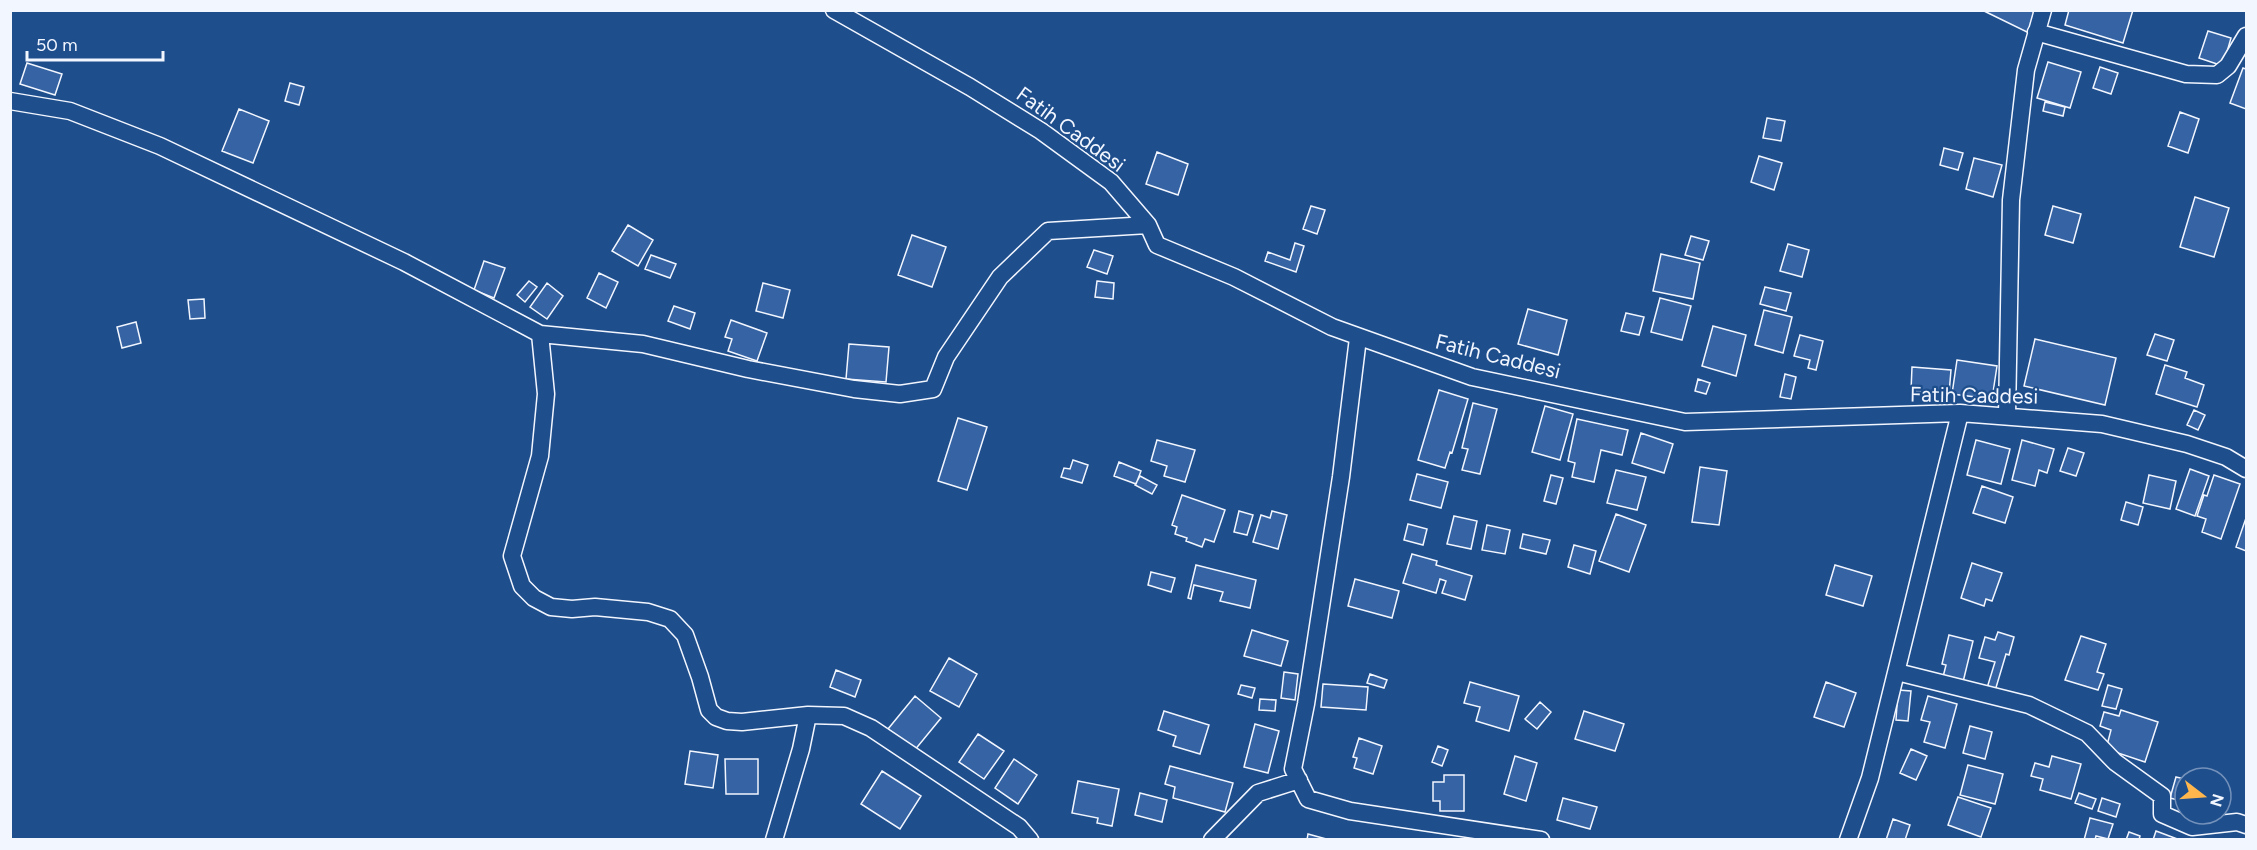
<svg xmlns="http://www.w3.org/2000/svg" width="2257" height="850" font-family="Figtree,sans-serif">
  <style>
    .building { fill: #3563a3; stroke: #f2f6ff; stroke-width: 1.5 }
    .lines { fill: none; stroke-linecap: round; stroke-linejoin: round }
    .minor-casing { stroke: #f2f6ff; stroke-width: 19 }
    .minor { stroke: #1f4e8c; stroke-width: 16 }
    .labels { text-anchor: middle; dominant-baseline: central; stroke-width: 4.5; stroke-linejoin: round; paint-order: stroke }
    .street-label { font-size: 21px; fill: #f2f6ff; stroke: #1f4e8c }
  </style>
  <rect width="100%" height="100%" fill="#1f4e8c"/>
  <!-- building -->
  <path class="building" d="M1982 10H2030L2037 14 2029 33Z
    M2069 10H2133L2123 43 2065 25Z
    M2208 31 2231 38 2223 66 2199 58Z
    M2048 62 2081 72 2070 108 2037 98Z
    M27 63 62 74 55 95 20 84Z
    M2100 67 2118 73 2111 94 2093 88Z
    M2243 68 2246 69V109L2230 103Z
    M290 83 304 87 299 105 285 101Z
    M2045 102 2065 107 2063 116 2043 111Z
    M239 109 269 121 253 163 222 151Z
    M2180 112 2199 119 2188 153 2168 146Z
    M1767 118 1785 121 1781 141 1763 138Z
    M1944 148 1963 153 1958 170 1940 165Z
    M1157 152 1188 164 1178 195 1146 184Z
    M1759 156 1782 163 1774 190 1751 182Z
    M1974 158 2002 165 1993 197 1966 189Z
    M2195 197 2229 208 2214 257 2180 247Z
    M1311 206 1325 210 1317 234 1303 229Z
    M2053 206 2081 214 2073 243 2045 235Z
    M628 225 653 240 638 266 612 251Z
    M912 235 946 247 932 287 898 275Z
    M1691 236 1709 241 1703 260 1685 255Z
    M1295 243 1304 246 1296 272 1265 261 1268 252 1290 260Z
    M1788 244 1809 250 1802 277 1780 271Z
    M1094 250 1113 256 1107 274 1087 267Z
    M1661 254 1700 263 1693 299 1653 291Z
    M651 255 676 264 670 278 645 269Z
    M484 261 505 268 494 298 474 290Z
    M599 273 618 282 606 308 587 298Z
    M529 281 537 287 525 302 517 295Z
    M1097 281 1114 283 1113 299 1095 297Z
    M547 283 563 296 547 319 530 307Z
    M763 283 790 290 783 318 756 311Z
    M1765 287 1791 293 1786 311 1760 304Z
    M1660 298 1691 306 1682 340 1651 332Z
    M204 299 205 318 190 319 188 300Z
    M674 306 695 313 690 329 668 321Z
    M1528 309 1567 320 1558 355 1518 344Z
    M1764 310 1792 317 1783 353 1755 345Z
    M1626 313 1644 317 1639 335 1621 331Z
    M731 320 767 333 757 361 728 351 732 339 725 337Z
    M136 322 141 343 122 348 117 327Z
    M1713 326 1746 335 1736 376 1702 366Z
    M2155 334 2174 340 2167 361 2147 355Z
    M1800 335 1823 341 1816 370 1808 368 1810 360 1794 356Z
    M2035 339 2116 358 2105 405 2024 386Z
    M849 344 889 347 886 382 846 379Z
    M1957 360 1997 366 1992 399 1952 394Z
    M2165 365 2187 372 2185 378 2204 385 2197 407 2156 394Z
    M1912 367 1951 370 1949 394 1911 391Z
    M1785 374 1796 377 1791 399 1780 397Z
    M1698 379 1710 383 1706 394 1695 391Z
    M1439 390 1468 399 1452 453 1450 452 1445 468 1418 460Z
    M1473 403 1497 409 1480 474 1462 470 1468 449 1462 448Z
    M1545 406 1573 414 1560 460 1532 452Z
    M2194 410 2205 415 2198 430 2187 425Z
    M958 418 987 427 967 490 938 481Z
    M1577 419 1628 430 1622 455 1601 450 1594 482 1572 477 1575 463 1568 461Z
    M1641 433 1673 444 1664 473 1632 463Z
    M1157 440 1195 450 1185 482 1164 476 1167 466 1151 461Z
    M1976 440 2010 449 2001 484 1967 475Z
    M2022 440 2054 449 2047 473 2039 470 2035 486 2012 480Z
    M2068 448 2084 453 2076 476 2060 471Z
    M1073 460 1088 465 1082 483 1061 477 1064 468 1070 469Z
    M1119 462 1141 471 1136 484 1114 476Z
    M1700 467 1727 471 1719 525 1692 522Z
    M2190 469 2209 476 2195 516 2176 509Z
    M1616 470 1646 477 1637 510 1607 503Z
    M1417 474 1448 482 1441 508 1410 500Z
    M1551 475 1563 478 1556 504 1544 501Z
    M2149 475 2176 481 2170 509 2143 503Z
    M2214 475 2240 484 2221 539 2202 532 2206 519 2197 516 2204 495 2207 496Z
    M1140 476 1157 485 1152 494 1135 485Z
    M1982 486 2013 497 2005 523 1973 513Z
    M1182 495 1225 510 1214 542 1205 539 1202 547 1186 541 1187 538 1175 534 1177 527 1172 525Z
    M2126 502 2143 507 2138 525 2121 520Z
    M1239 511 1253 515 1247 535 1234 532Z
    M1272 511 1287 515 1278 549 1253 542 1261 515 1270 518Z
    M1616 514 1646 525 1629 572 1599 561Z
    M1454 516 1477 521 1471 549 1447 544Z
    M2246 518V551L2236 547Z
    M1408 524 1427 529 1423 545 1404 540Z
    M1487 525 1510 530 1505 554 1482 550Z
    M1523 534 1550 540 1546 554 1520 548Z
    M1574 545 1596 551 1590 574 1568 567Z
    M1412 554 1437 561 1436 565 1472 576 1465 600 1442 593 1446 581 1440 579 1436 593 1403 583Z
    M1972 563 2002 573 1992 601 1986 599 1984 606 1961 598Z
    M1196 565 1256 580 1250 608 1220 601 1223 592 1194 585 1191 599 1188 598Z
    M1835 565 1872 576 1863 606 1826 595Z
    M1151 572 1175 578 1171 592 1148 585Z
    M1355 579 1399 591 1392 618 1348 606Z
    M1252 630 1288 641 1281 666 1244 656Z
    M1998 632 2014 637 2009 655 2006 654 1995 691 1987 688 1995 662 1979 658 1985 637 1995 640Z
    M1949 635 1973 641 1963 682 1943 677 1946 665 1942 664Z
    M2081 636 2106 644 2097 672 2104 674 2098 690 2065 680Z
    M949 658 977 674 959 707 930 691Z
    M836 670 861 680 855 697 830 687Z
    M1284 672 1298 674 1295 700 1281 698Z
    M1370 674 1387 680 1384 688 1367 683Z
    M1470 682 1519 696 1509 731 1476 721 1480 707 1464 703Z
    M1826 682 1856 693 1844 727 1814 717Z
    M1323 684 1368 687 1366 710 1321 707Z
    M1241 685 1255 688 1252 698 1238 694Z
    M2108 685 2122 689 2116 709 2102 706Z
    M1898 690 1911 691 1908 721 1896 720Z
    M915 696 941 718 914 751 888 729Z
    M1928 696 1957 704 1945 748 1924 742 1930 722 1921 720Z
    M1260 699 1276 700 1275 711 1259 710Z
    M1540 702 1551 712 1537 729 1525 719Z
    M2121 710 2158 722 2145 762 2106 749 2111 730 2100 726 2104 712 2119 716Z
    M1164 711 1209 725 1200 754 1173 746 1176 736 1158 730Z
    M1584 711 1624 724 1615 751 1575 739Z
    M1255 724 1279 731 1268 773 1244 767Z
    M1970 726 1992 732 1985 759 1963 753Z
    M978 734 1004 751 984 779 959 762Z
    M1359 738 1382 746 1373 774 1354 768 1357 758 1353 757Z
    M1438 746 1448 750 1442 766 1432 762Z
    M1911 749 1927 756 1916 780 1900 773Z
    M690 751 718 755 713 788 685 784Z
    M1515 756 1537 763 1526 801 1504 794Z
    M2052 756 2081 764 2071 799 2040 790 2043 779 2031 776 2035 763 2049 767Z
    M725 759H758V794H726Z
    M1014 759 1037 775 1018 804 995 788Z
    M1968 765 2003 774 1995 804 1960 795Z
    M1170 766 1233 783 1225 812 1173 798 1175 787 1165 784Z
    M882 771 921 796 900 829 861 804Z
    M1444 775H1464V811H1440V801H1433V782H1444Z
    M2176 777 2185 779V802L2170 798Z
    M1078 781 1119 789 1112 826 1097 823 1098 818 1072 813Z
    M1140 793 1167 800 1162 822 1135 815Z
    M2079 793 2096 799 2092 809 2075 803Z
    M1958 797 1991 808 1981 837 1948 825Z
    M1563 798 1597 807 1590 829 1557 820Z
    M2102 798 2120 804 2116 817 2098 811Z
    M2090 818 2113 824 2108 839 2096 836 2095 840H2084Z
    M1893 819 1910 825 1905 840H1886Z
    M2156 831 2180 840H2153Z
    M2129 832 2140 836 2139 840H2126Z
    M1308 834 1330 840H1307Z"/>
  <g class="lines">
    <defs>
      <path id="minor" d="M834 10 970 87 1041 131 1111 182 1148 225 1157 245 1234 277 1332 327 1472 377 1685 422 1960 413 2102 424 2187 444 2226 457 2246 469
        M2036 32 2186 74 2217 75 2228 66 2246 36
        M10 101 70 111 160 146 404 262 540 334 643 344 748 369 854 389 900 394 933 389 946 357 1000 277 1048 231 1148 225
        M540 334 546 394 540 456 512 556 522 586 534 598 551 607 572 609 595 607 648 612 670 619 685 635 700 677 709 710 716 717 727 721 742 722 808 715 844 716 871 728 1019 827 1030 840
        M1358 338 1341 477 1306 704 1293 769 1308 799 1350 811 1541 840
        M2007 416 2011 200 2026 70 2043 10
        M1897 672 2029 705 2087 733 2115 762 2162 796V814L2192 827 2237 822 2246 825
        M774 840 801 749 808 715
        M1212 840 1258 793 1299 780
        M1848 840 1870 778 1960 413"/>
    </defs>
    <!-- minor casing -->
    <use href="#minor" class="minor-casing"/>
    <!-- minor -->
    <use href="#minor" class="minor"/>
  </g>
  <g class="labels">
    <!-- street labels -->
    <g class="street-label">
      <text transform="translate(1071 129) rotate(36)">Fatih Caddesi</text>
      <text transform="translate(1498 356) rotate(14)">Fatih Caddesi</text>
      <text transform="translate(1974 395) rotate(1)">Fatih Caddesi</text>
    </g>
  </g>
  <!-- border -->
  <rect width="2257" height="850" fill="none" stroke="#f2f6ff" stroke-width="24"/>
  <!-- north arrow -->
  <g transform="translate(2203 796) rotate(107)"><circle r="28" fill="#1f4e8c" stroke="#7391ba" stroke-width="1.5"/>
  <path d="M0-4.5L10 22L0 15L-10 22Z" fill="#ffb74d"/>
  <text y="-9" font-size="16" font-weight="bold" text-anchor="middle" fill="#f2f6ff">N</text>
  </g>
  <!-- scale -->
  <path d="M27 51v9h136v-9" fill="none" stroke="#f2f6ff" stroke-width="3"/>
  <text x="36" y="51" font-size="18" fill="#f2f6ff" stroke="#1f4e8c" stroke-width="4.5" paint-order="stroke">50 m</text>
</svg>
